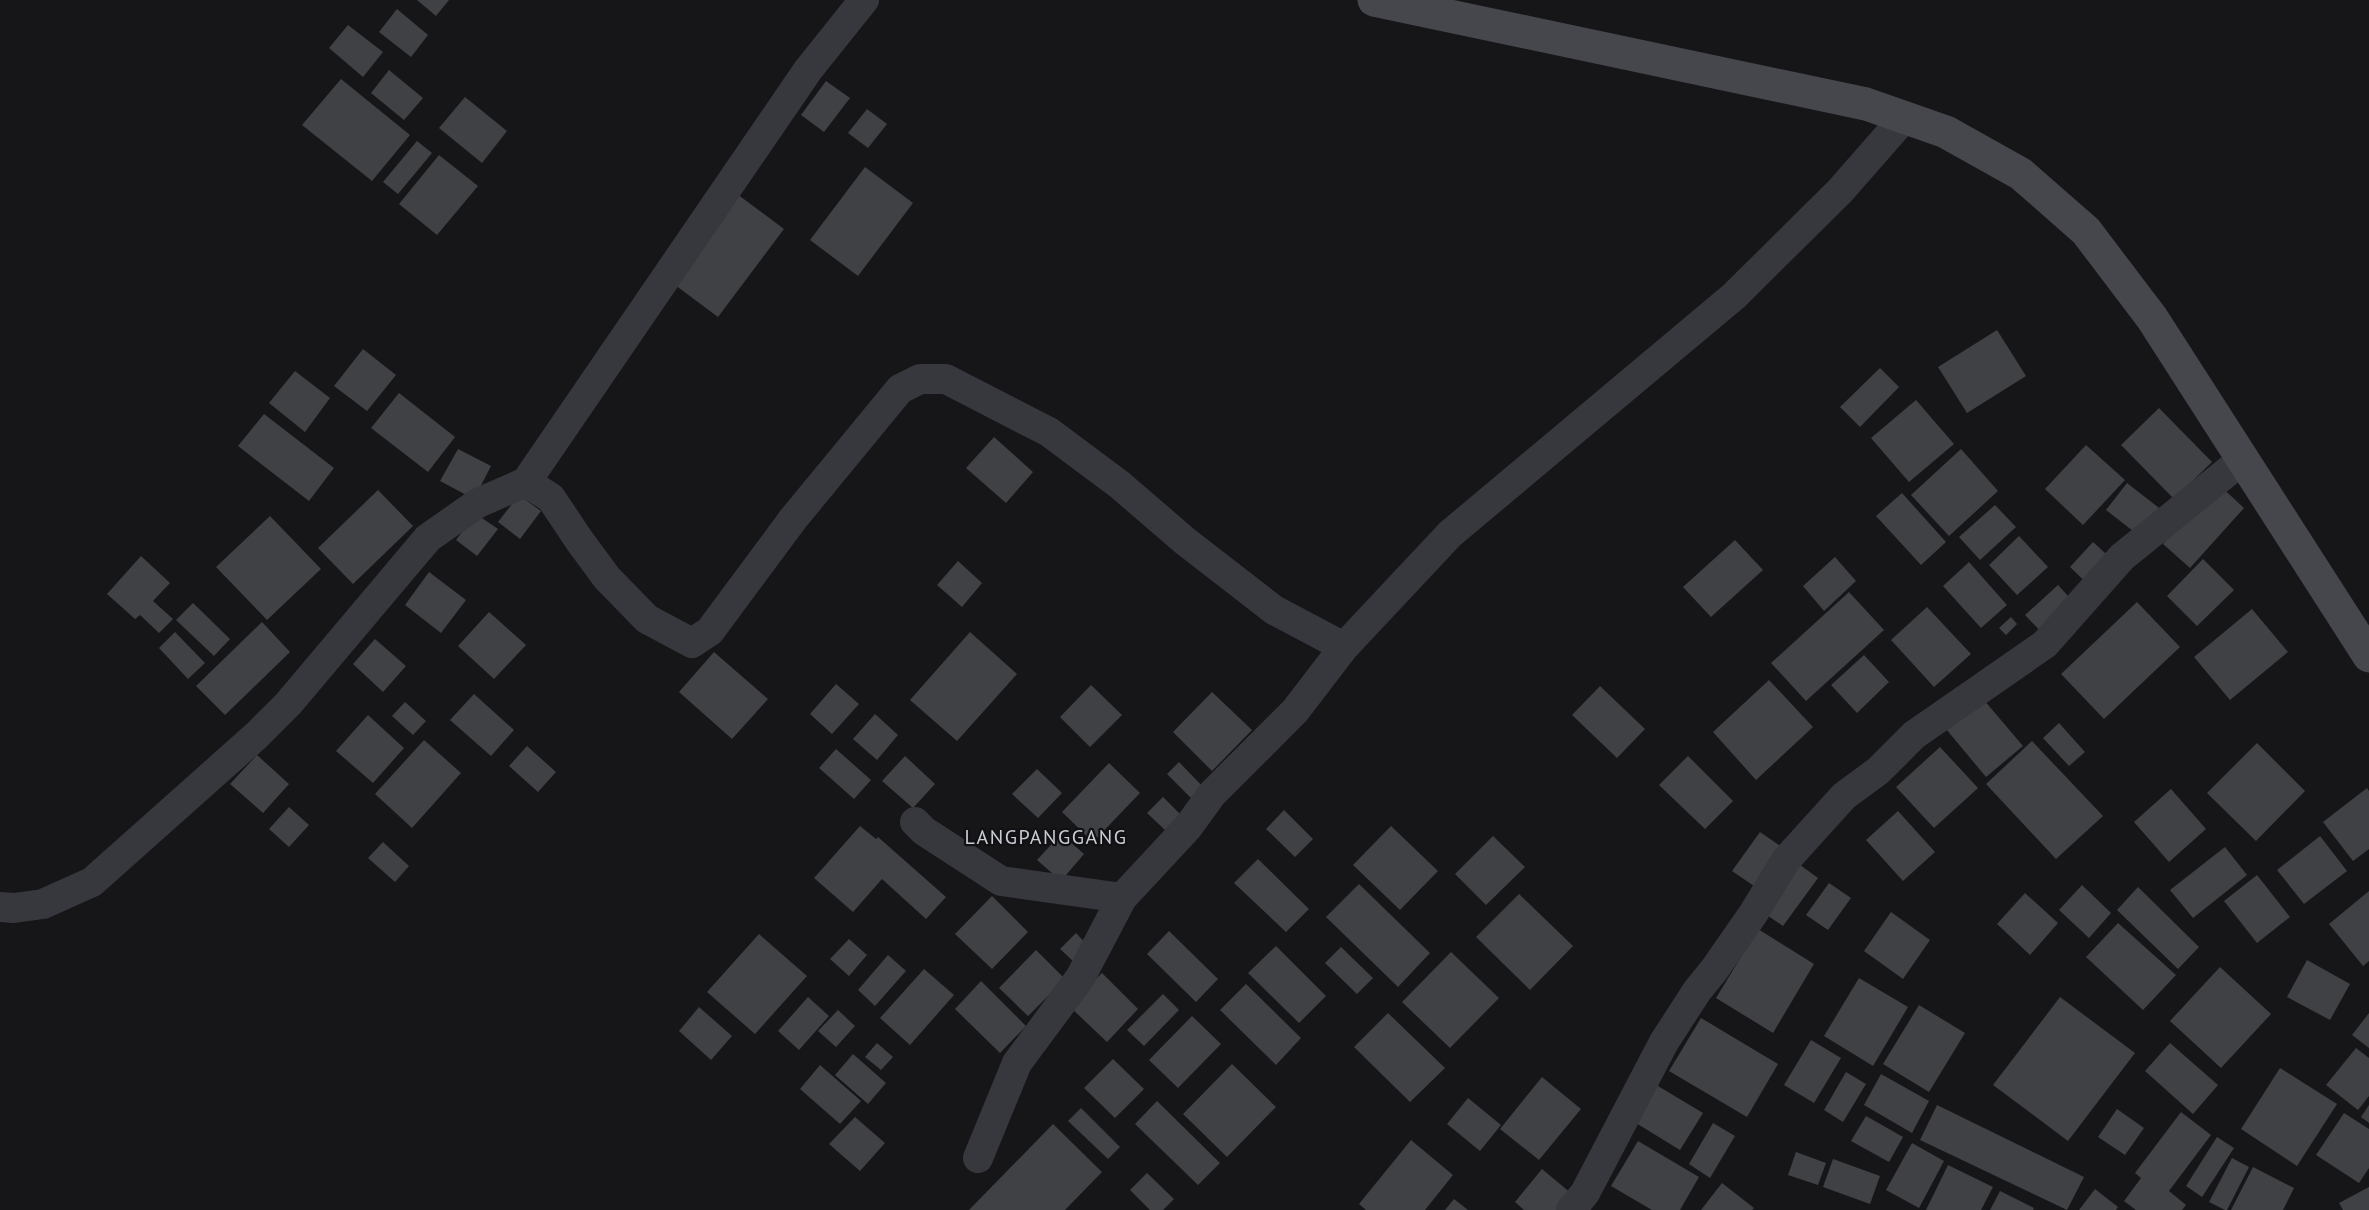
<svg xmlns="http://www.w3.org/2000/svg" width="2369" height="1210" font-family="'PT Sans',sans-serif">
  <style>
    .building { fill: #404145 }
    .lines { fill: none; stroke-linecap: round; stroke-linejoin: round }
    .street { stroke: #37383d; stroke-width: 30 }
    .secondary { stroke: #45474d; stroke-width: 33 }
    .labels { text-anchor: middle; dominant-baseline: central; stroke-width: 4.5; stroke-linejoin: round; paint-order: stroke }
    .quarter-label { font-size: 20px; letter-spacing: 1.5px; fill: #c9ccd4; stroke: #111113 }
  </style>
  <rect width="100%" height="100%" fill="#161618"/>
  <!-- building -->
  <path class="building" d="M417 0H449L436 16Z
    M397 9 428 35 411 57 379 32Z
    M348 25 383 52 363 77 329 48Z
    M389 70 423 98 404 120 371 93Z
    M341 79 410 135 372 181 302 125Z
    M826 81 850 98 824 132 801 115Z
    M465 97 507 131 482 163 439 128Z
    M867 109 887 124 868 148 848 133Z
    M417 141 432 153 398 194 383 182Z
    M439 155 478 186 437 235 399 204Z
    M865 167 913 203 858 276 810 240Z
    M733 191 784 229 718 317 667 279Z
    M1997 330 2026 376 1967 413 1938 367Z
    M363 349 396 375 367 411 334 386Z
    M1880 368 1899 387 1860 427 1840 407Z
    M295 371 330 398 305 432 269 403Z
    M399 393 455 437 428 472 371 428Z
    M1916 400 1954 444 1909 482 1871 438Z
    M2159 408 2212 462 2174 499 2121 445Z
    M264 414 334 468 309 501 238 446Z
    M994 437 1033 472 1006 503 966 468Z
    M2086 445 2125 480 2083 525 2045 489Z
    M458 449 491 466 474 499 440 481Z
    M1961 449 1998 491 1949 536 1911 495Z
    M2127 483 2163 511 2142 538 2106 510Z
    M2217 483 2244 508 2190 568 2163 544Z
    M378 490 413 526 353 584 318 548Z
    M1902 493 1946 542 1921 565 1876 516Z
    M519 495 541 511 520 539 498 522Z
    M1995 505 2016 527 1980 560 1959 537Z
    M476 514 498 529 477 556 456 540Z
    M270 516 321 569 267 620 216 567Z
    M2019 536 2048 567 2017 595 1989 565Z
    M1735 540 1763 570 1711 617 1683 587Z
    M2093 542 2116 563 2093 589 2070 567Z
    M141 556 170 583 153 601 173 619 159 633 140 615 135 619 107 594Z
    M1835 557 1856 581 1824 611 1803 586Z
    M2203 559 2234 590 2197 626 2167 596Z
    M958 561 982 583 962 607 937 585Z
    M1969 562 2007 605 1981 628 1943 586Z
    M429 572 466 600 441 633 405 605Z
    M2058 585 2078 607 2045 636 2025 615Z
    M1849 592 1884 630 1806 701 1771 663Z
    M2137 602 2180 647 2104 719 2061 674Z
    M193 603 230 639 214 656 176 620Z
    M1927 607 1971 654 1934 687 1891 640Z
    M2252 609 2288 652 2230 700 2194 657Z
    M489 612 526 645 494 679 458 646Z
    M2011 617 2017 624 2006 635 1999 628Z
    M262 622 290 652 225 715 196 686Z
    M175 632 205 663 188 679 159 648Z
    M970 632 1017 674 957 741 910 700Z
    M375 639 406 666 383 692 353 664Z
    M714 652 768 699 732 739 679 692Z
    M1864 655 1889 682 1857 713 1831 685Z
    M1769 680 1813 727 1756 780 1713 732Z
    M836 684 859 704 832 734 810 714Z
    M1091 685 1122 715 1090 747 1060 717Z
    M1600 686 1645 729 1617 758 1572 715Z
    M1212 692 1252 730 1212 771 1173 732Z
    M1978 693 2023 746 1986 777 1941 723Z
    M474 694 514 730 491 756 450 720Z
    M405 702 426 721 413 735 392 716Z
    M875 714 898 735 877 760 853 739Z
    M368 715 404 748 373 783 336 751Z
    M2059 723 2085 752 2069 766 2043 738Z
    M424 740 461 773 412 828 375 794Z
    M2032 741 2103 816 2056 859 1986 784Z
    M2257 743 2305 791 2256 841 2207 793Z
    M527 746 556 772 538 792 509 766Z
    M1940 747 1978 788 1934 828 1896 787Z
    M836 749 871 780 854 799 819 768Z
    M257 755 289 784 263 813 230 784Z
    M905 756 935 784 913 808 882 781Z
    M1688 756 1733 801 1705 829 1659 785Z
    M1179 762 1207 791 1196 803 1167 774Z
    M1109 763 1140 793 1093 842 1062 812Z
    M1037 769 1062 793 1038 818 1012 794Z
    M2367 788 2369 791V849L2353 861 2323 822Z
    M2171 789 2206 829 2169 862 2134 822Z
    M1163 797 1180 814 1165 830 1147 813Z
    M289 807 309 825 289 847 269 829Z
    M1284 810 1313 839 1295 857 1266 829Z
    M1898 811 1935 852 1903 881 1866 840Z
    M860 826 876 839 878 837 946 897 926 919 882 879 853 912 814 878Z
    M1391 826 1438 871 1400 910 1353 865Z
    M1760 832 1782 847 1754 886 1732 871Z
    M1061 834 1084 854 1061 881 1037 860Z
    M1493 836 1525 867 1486 905 1455 874Z
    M2320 836 2347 871 2304 904 2277 870Z
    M383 842 409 866 395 882 368 858Z
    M2225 847 2247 875 2193 918 2170 890Z
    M1258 859 1309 909 1286 932 1234 883Z
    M1796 862 1818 878 1783 926 1761 911Z
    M2257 875 2290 917 2257 943 2224 901Z
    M1829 883 1851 898 1828 930 1806 915Z
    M1359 884 1430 953 1398 987 1326 917Z
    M2082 885 2111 913 2089 938 2059 910Z
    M2138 887 2199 947 2178 969 2117 910Z
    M2369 891V961L2363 966 2329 924Z
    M2025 893 2058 923 2030 955 1997 924Z
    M1519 894 1573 946 1530 990 1476 937Z
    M992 896 1028 932 992 969 955 934Z
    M1891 912 1930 940 1903 979 1864 951Z
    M2118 923 2176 975 2143 1010 2086 957Z
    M1758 929 1814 964 1773 1033 1716 998Z
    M1169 931 1218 979 1196 1002 1147 954Z
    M1076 933 1090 948 1075 963 1060 949Z
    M759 934 807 976 755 1034 707 992Z
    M849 939 867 955 849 976 830 959Z
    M1276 946 1326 996 1299 1023 1248 973Z
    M1341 947 1373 978 1357 994 1325 963Z
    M1036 950 1065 979 1028 1016 999 988Z
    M1451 952 1499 998 1450 1048 1402 1002Z
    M888 955 906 971 875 1006 858 990Z
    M2307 960 2350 984 2330 1020 2287 997Z
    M2220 967 2271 1014 2221 1068 2170 1021Z
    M924 969 954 995 910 1045 880 1018Z
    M1102 973 1138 1009 1107 1042 1069 1006Z
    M1859 978 1908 1007 1873 1066 1824 1036Z
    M981 981 1026 1026 1000 1053 955 1009Z
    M1246 984 1301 1038 1276 1065 1220 1010Z
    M1163 994 1179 1010 1144 1046 1127 1030Z
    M808 997 829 1016 799 1050 778 1031Z
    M2060 997 2135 1053 2068 1141 1993 1085Z
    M1919 1005 1965 1033 1929 1092 1883 1064Z
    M699 1007 732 1036 711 1060 679 1031Z
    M838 1010 855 1026 836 1047 818 1031Z
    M1388 1013 1445 1068 1410 1102 1354 1047Z
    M2369 1013V1048L2352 1035Z
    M1192 1016 1221 1044 1178 1088 1149 1060Z
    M1701 1018 1778 1064 1747 1117 1669 1071Z
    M1811 1040 1841 1058 1814 1103 1784 1085Z
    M877 1043 893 1057 881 1070 865 1057Z
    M2170 1043 2218 1085 2193 1114 2145 1071Z
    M2356 1048 2369 1058V1096L2358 1110 2326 1085Z
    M853 1054 886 1083 868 1104 835 1075Z
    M1113 1059 1144 1089 1115 1118 1084 1088Z
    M1232 1064 1276 1107 1227 1157 1183 1114Z
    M820 1065 861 1101 840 1124 800 1089Z
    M2280 1068 2337 1104 2297 1166 2241 1129Z
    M1846 1072 1866 1084 1843 1122 1824 1110Z
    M1881 1074 1929 1101 1912 1133 1864 1105Z
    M1542 1077 1581 1109 1539 1160 1500 1129Z
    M1653 1083 1703 1113 1680 1150 1631 1120Z
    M1468 1098 1501 1125 1480 1151 1447 1124Z
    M1157 1101 1220 1163 1198 1185 1135 1124Z
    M1937 1105 2084 1177 2067 1210 1920 1140Z
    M2369 1105V1123L2361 1117Z
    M1081 1108 1120 1147 1108 1159 1068 1121Z
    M2117 1109 2144 1128 2125 1155 2098 1137Z
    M2181 1112 2211 1135 2169 1191 2186 1205 2182 1210H2136L2124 1201 2141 1178 2135 1173Z
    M2344 1113 2369 1129V1168L2359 1183 2316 1155Z
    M1866 1116 1903 1137 1889 1162 1851 1141Z
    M855 1117 885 1143 860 1171 829 1144Z
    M1713 1123 1735 1136 1710 1178 1689 1164Z
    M1053 1124 1102 1172 1065 1210H969Z
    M2217 1137 2234 1148 2202 1197 2186 1186Z
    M1411 1140 1453 1175 1425 1210H1366L1359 1204Z
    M1638 1141 1699 1177 1680 1210H1652L1611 1186Z
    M1912 1143 1944 1161 1919 1208 1886 1190Z
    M1796 1152 1826 1163 1818 1185 1788 1175Z
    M2232 1158 2249 1167 2227 1210H2225L2209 1202Z
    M1833 1159 1880 1176 1870 1204 1823 1187Z
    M1948 1165 1993 1187 1981 1210H1926Z
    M2253 1167 2294 1188 2283 1210H2231Z
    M1542 1169 1572 1194 1560 1210H1524L1515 1202Z
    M1147 1173 1174 1199 1163 1210H1150L1130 1190Z
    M1722 1183 1754 1208 1752 1210H1701Z
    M2369 1187V1210H2343L2339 1203Z
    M2095 1189 2118 1207 2116 1210H2079Z
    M2000 1191 2034 1208 2033 1210H1990Z
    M1454 1199 1468 1210H1445Z"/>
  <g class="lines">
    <!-- street -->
    <path class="street" d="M526 482 551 498 579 540 607 578 647 619 692 643 710 631 793 519 900 389 920 379H946L1049 432 1120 485 1185 541 1274 610 1344 647 1450 534 1734 296 1840 191 1904 118
      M915 822 924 831 1001 881 1122 898
      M0 907 14 908 43 904 92 882 257 735 288 704 428 538 478 503 526 482 808 70 864 0
      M978 1158 1017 1063 1080 978 1122 898 1188 827 1212 794 1295 711 1344 647
      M1571 1210 1585 1193 1664 1042 1697 991 1714 970 1753 914 1786 860 1844 796 1878 771 1914 735 2045 644 2122 557 2242 460"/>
    <!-- secondary -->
    <path class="secondary" d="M1374 0 1866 104 1946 132 2021 174 2086 231 2152 318 2369 656"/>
  </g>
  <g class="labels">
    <!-- quarter labels -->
    <g class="quarter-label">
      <text x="1046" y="837">LANGPANGGANG</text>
    </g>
  </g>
</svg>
